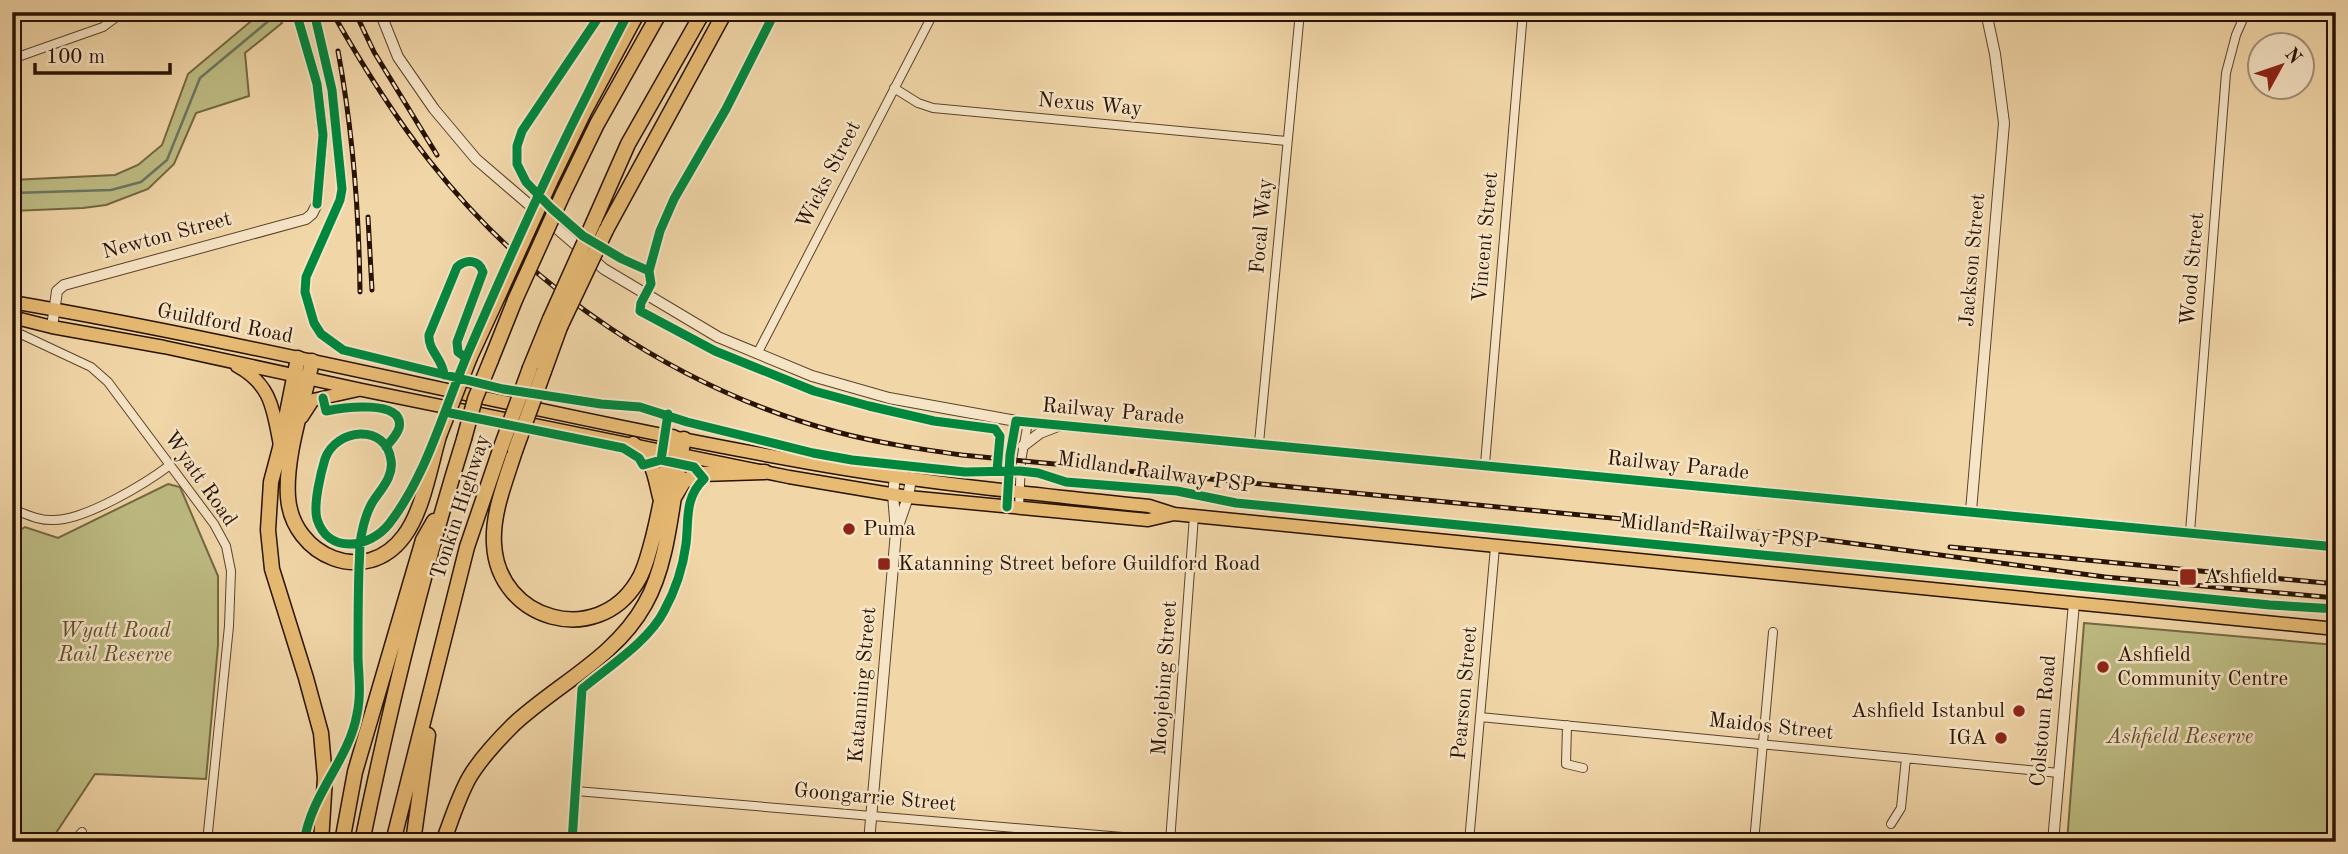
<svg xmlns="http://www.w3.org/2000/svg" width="2348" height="854" font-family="'Old Standard TT',serif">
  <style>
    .green { fill: #bebd84; stroke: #736842; stroke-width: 2 }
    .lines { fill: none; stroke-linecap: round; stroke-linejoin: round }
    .stream { stroke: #6d7665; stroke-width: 2.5 }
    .minor-casing { stroke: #5a432a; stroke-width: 10 }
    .tertiary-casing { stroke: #5a432a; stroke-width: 12 }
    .trunk-casing { stroke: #281200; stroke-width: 15 }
    .motorway-casing { stroke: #281200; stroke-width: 17 }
    .minor { stroke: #f6e4c6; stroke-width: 8 }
    .tertiary { stroke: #f6e4c6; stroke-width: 10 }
    .trunk { stroke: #e8bb74; stroke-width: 12 }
    .motorway { stroke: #e8bb74; stroke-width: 14 }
    .rail-casing { stroke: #281200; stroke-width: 5 }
    .rail { stroke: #f6e4c6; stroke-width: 2.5; stroke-dasharray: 8; stroke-linecap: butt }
    .motorway-bridge-casing { stroke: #281200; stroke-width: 17; stroke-linecap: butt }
    .motorway-bridge { stroke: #e8bb74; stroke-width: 14 }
    .cycleway-casing { stroke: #f6e4c6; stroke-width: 13 }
    .cycleway { stroke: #00873e; stroke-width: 9 }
    .poi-dot { fill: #8f2418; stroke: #f6e4c6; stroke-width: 2.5 }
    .labels { text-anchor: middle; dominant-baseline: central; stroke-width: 5; stroke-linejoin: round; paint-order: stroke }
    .street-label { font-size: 21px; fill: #281200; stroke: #f6e4c6 }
    .poi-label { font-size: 21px; fill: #281200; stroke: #f6e4c6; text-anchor: start }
    .park-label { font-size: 21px; font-style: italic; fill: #5c4e2e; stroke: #f6e4c6 }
  </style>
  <rect width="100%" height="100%" fill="#f1d6a8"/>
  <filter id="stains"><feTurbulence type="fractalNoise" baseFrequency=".00286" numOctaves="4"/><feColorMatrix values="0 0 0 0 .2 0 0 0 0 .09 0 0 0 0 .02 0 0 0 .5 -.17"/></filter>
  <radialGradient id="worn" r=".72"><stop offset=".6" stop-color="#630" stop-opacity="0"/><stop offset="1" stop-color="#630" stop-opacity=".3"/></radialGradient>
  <!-- green -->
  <path class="green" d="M262 12H274L282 23 245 53 249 96 196 113 174 164 148 189 106 205 83 208 12 211V180L115 175 138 165 162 145 188 74Z
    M168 484 180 487 218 576V645L206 779 95 774 50 842H12V535L25 527 58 538Z
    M2084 623 2336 645V842H2067Z"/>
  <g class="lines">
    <!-- stream -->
    <path class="stream" d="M12 193 111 190 141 182 167 160 200 78 272 18"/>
    <defs>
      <path id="minor" d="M12 59 103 27 123 12
        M894 88 918 103 933 108 1287 141
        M12 330 91 367 108 382 214 524 226 546 231 571 229 626 207 842
        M757 354 934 12
        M1259 443 1300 12
        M1485 464 1523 12
        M1007 507 1010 455 1016 421
        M1019 508 1021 461 1028 422
        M12 509C26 514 39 521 54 520 85 520 145 484 170 465
        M2190 532 2226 73 2236 35 2246 12
        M1480 717 2059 773
        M1567 725 1566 764 1583 768
        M576 791 1170 841
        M1891 824 1901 808 1906 758
        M73 842 82 832
        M572 842 581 698
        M1170 842 1194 516
        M1469 842 1495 547
        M1754 842 1773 632"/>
      <path id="tertiary" d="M380 12 398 57 434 109 476 159 604 269 718 337 812 376 889 398 1016 421 2336 547
        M52 327 57 291 64 285 306 219 312 214 317 204 323 135 317 84 296 12
        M1023 446 1040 433 1058 426
        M1971 511 2004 123 1995 54 1986 12
        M897 529 908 497 911 479
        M869 842 896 532 893 494 895 476
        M2053 842 2074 603"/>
      <path id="trunk" d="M12 302C279 348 543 416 810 463 922 483 1036 494 1149 506L1174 514 1194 516 2336 629
        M12 317 52 327 164 347 362 390 789 477 908 497 1148 520 1174 514
        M237 366C272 385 273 410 280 445
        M302 417 313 400 358 390"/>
      <path id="motorway" d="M550 182 584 112 638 12
        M563 194 597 124 660 12
        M594 221 628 144 703 12
        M606 230 725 12
        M470 357 500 292
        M298 358 280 448 271 482 268 530 272 569 306 678 321 733 325 778 321 842
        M491 360 515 300
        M312 361C304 403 285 454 288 497 292 556 366 588 404 536 423 511 430 467 439 436
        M530 368 550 319
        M544 371 560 327
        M633 444C654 459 654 473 660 497
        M515 451C506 480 492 513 494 544 498 621 597 648 637 582 645 570 648 555 652 541 661 507 666 472 673 437
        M675 496 684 481 701 474 765 472
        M342 842 355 772 423 540 434 521
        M362 842C390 706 423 571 464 439
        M393 842 467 547 500 450
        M413 842 428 735
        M443 842C451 821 458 798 469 778 480 759 497 741 513 725 557 684 615 658 645 604 671 559 672 490 684 439"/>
    </defs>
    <!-- minor casing -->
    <use href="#minor" class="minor-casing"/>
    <!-- tertiary casing -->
    <use href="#tertiary" class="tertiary-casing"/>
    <!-- trunk casing -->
    <use href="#trunk" class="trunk-casing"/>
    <!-- motorway casing -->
    <use href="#motorway" class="motorway-casing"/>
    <!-- minor -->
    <use href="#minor" class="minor"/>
    <!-- tertiary -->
    <use href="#tertiary" class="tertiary"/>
    <!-- trunk -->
    <use href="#trunk" class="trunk"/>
    <!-- motorway -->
    <use href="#motorway" class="motorway"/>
    <defs>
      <path id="rail" d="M332 12C361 63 392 113 428 159 530 290 677 389 837 432 878 443 920 449 962 455L1797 536 2105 577 2336 598
        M355 12 374 52 437 155
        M338 51C353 132 359 210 360 292
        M368 217 372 290
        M1950 547 2336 584"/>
    </defs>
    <!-- rail casing -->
    <use href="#rail" class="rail-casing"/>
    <!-- rail -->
    <use href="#rail" class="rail"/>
    <defs>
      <path id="motorway-bridge" d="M500 292 550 182
        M515 300 563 194
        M550 319 594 221
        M560 327 606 230
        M439 436 470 357
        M464 439 475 399 491 360
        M500 450 530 368
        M515 451 544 371"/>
    </defs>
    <!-- motorway-bridge casing -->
    <use href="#motorway-bridge" class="motorway-bridge-casing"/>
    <!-- motorway-bridge -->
    <use href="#motorway-bridge" class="motorway-bridge"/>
    <defs>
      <path id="cycleway" d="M296 12 317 84 323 135 317 204
        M314 12 332 90 342 189 340 200 306 277 305 292 314 323 321 334 343 350 503 389 601 404 640 407 687 422 813 453 852 460 965 472 1020 471 1038 473 1066 482 1177 491 1236 503 2270 605 2336 609
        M602 12 522 131 517 146V164L526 182 551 208 583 236 622 259 649 271
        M775 12 726 109 674 199 660 231 649 271 651 284 641 303 640 311 715 351 814 391 869 406 934 421 995 429 1000 436 997 471
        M444 375C443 359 428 351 429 335L457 267C466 259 479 259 483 272L457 342 458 352 466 358
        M323 398 326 411C340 408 406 398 399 428 397 435 390 442 386 447
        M450 413 623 448 639 458 643 465 661 460
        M1007 507 1010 455 1016 421 2336 547
        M304 842C312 792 349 760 357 714 361 696 359 677 358 659 358 629 358 598 359 568 360 556 359 543 362 532 364 522 367 512 372 503 380 490 394 477 391 460 386 423 336 428 325 459 321 472 313 505 317 519 328 555 370 548 389 524 427 475 444 409 468 353 506 265 544 179 588 93 601 66 614 39 629 12
        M572 842 582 689C608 667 649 641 664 611 675 591 683 567 686 544 689 520 684 498 704 479L694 467 661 460 668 414"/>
    </defs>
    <!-- cycleway casing -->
    <use href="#cycleway" class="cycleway-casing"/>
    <!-- cycleway -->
    <use href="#cycleway" class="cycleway"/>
  </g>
  <!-- markers -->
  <g class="poi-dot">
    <circle cx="849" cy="529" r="7"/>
    <rect x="877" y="557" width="14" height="14" rx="3.5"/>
    <rect x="2179" y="568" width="18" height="18" rx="3.5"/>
    <circle cx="2103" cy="667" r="7"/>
    <circle cx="2019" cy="711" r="7"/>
    <circle cx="2001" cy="738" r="7"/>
  </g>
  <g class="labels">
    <!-- street labels -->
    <g class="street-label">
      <text transform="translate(1090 105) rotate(5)">Nexus Way</text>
      <text transform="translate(829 175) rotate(-63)">Wicks Street</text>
      <text transform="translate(1262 226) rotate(-85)">Focal Way</text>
      <text transform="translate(167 236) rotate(-15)">Newton Street</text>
      <text transform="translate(1486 237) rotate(-85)">Vincent Street</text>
      <text transform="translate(1973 260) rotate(-85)">Jackson Street</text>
      <text transform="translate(2193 269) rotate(-85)">Wood Street</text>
      <text transform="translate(225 324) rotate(11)">Guildford Road</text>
      <text transform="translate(1113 412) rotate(5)">Railway Parade</text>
      <text transform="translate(1678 466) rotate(6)">Railway Parade</text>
      <text transform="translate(1156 473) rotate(8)">Midland Railway PSP</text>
      <text transform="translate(200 479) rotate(55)">Wyatt Road</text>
      <text transform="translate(461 507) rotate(-72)">Tonkin Highway</text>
      <text transform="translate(1719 532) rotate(6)">Midland Railway PSP</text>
      <text transform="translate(1165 678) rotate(-86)">Moojebing Street</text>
      <text transform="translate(863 685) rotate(-85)">Katanning Street</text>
      <text transform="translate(1465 693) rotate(-85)">Pearson Street</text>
      <text transform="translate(2044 721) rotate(-85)">Colstoun Road</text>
      <text transform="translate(1771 727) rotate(6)">Maidos Street</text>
      <text transform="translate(875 798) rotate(5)">Goongarrie Street</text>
    </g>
    <!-- poi labels -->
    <g class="poi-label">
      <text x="863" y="529">Puma</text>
      <text x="898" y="564">Katanning Street before Guildford Road</text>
      <text x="2204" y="577">Ashfield</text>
      <text x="2117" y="655">Ashfield<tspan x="2117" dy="24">Community Centre</tspan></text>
      <text x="2005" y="711" text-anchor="end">Ashfield Istanbul</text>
      <text x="1987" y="738" text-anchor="end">IGA</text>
    </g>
    <!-- park labels -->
    <g class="park-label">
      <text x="115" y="631">Wyatt Road<tspan x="115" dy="24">Rail Reserve</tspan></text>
      <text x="2180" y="737">Ashfield Reserve</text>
    </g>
  </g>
  <!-- margin -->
  <rect width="2348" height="854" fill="none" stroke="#f1d6a8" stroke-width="42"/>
  <rect x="14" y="14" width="2320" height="826" fill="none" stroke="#281200" stroke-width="3.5"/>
  <rect x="21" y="21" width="2306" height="812" fill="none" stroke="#281200" stroke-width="2"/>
  <!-- north arrow -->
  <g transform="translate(2281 66) rotate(50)"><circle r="33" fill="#f6e4c6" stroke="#a49077" stroke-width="2"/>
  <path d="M0-5L12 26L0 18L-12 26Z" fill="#8f2418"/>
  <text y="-10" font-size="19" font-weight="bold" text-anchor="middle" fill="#281200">N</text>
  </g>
  <!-- scale -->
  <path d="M35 63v10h135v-10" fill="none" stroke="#281200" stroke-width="3.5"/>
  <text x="46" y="63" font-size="21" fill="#281200" stroke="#f6e4c6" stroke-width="5" paint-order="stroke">100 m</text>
  <rect width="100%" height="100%" filter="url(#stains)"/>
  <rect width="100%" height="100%" fill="url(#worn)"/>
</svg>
